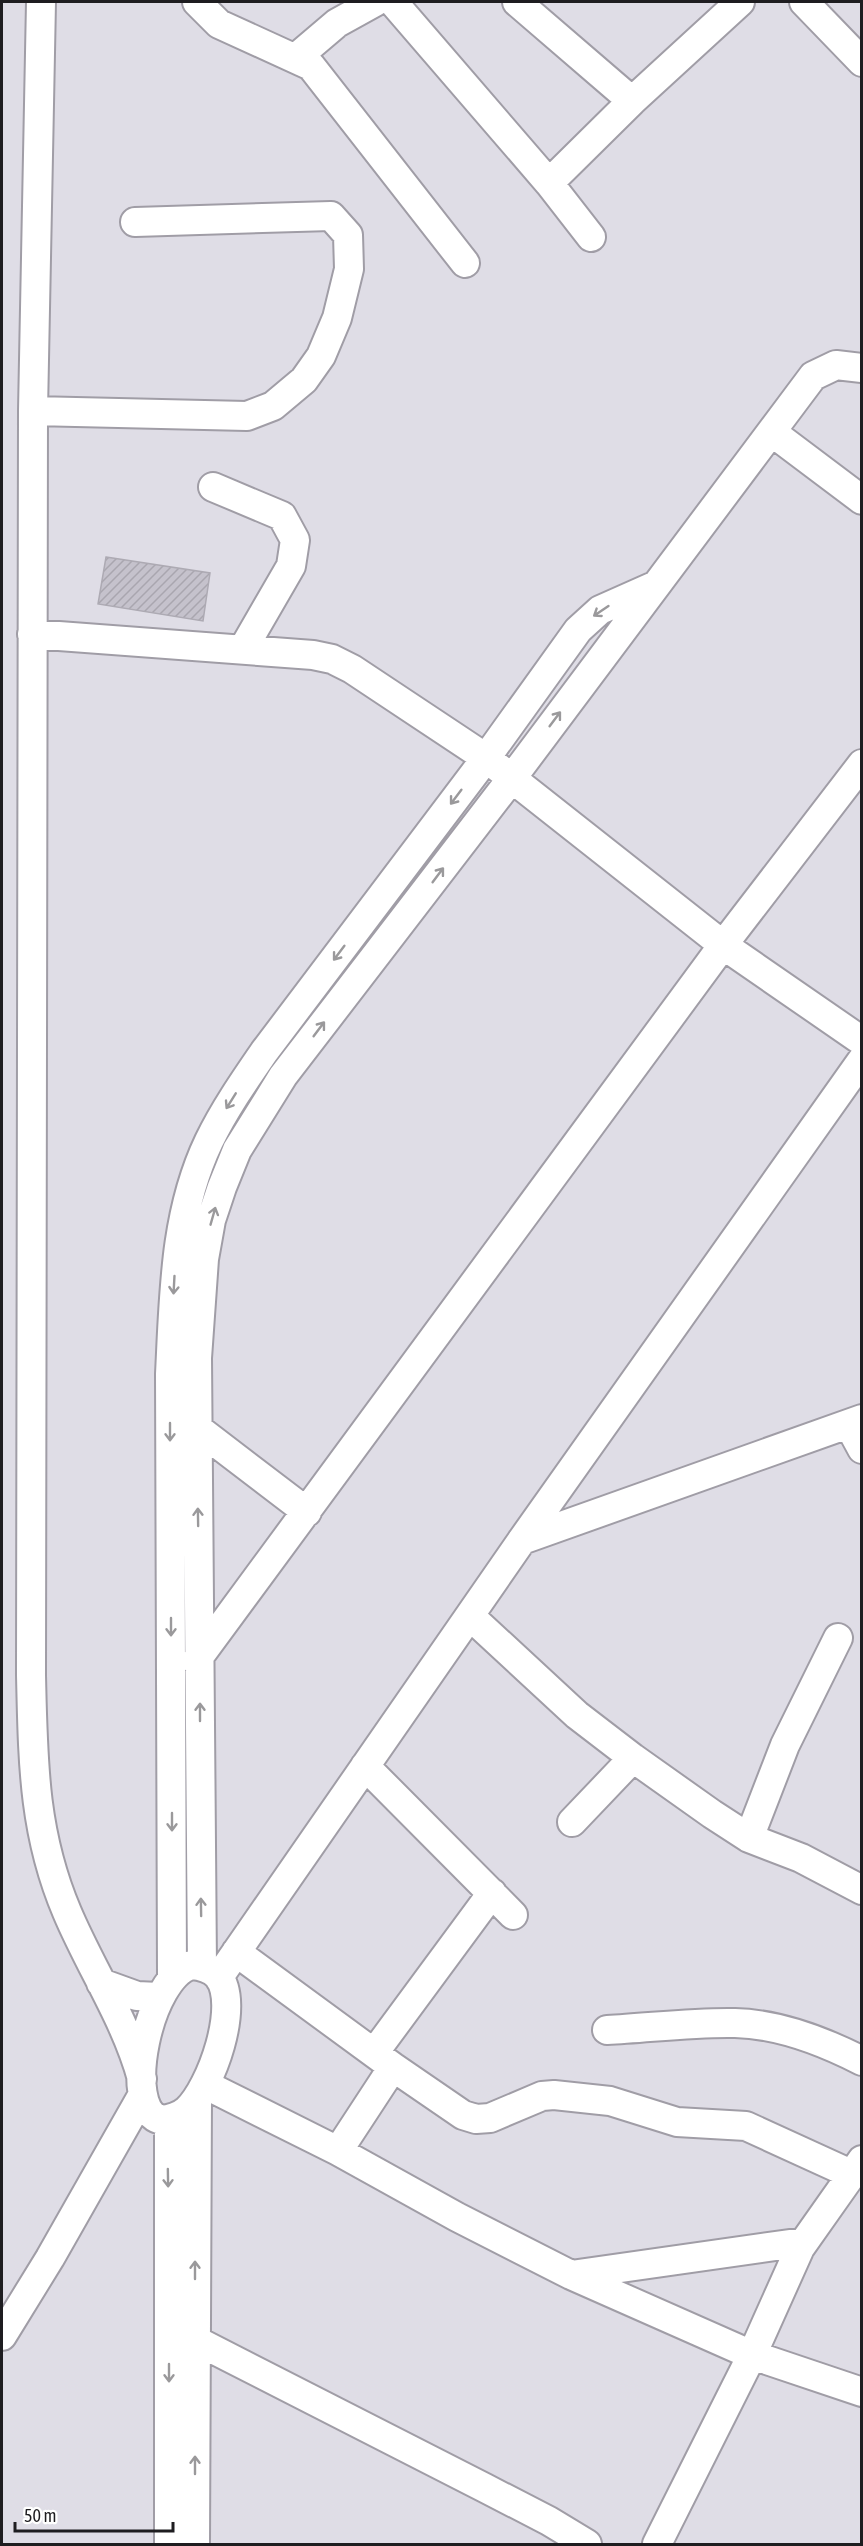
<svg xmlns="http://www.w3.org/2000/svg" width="863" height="2546" font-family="'Asap Condensed',sans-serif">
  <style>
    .building { fill: url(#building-hatch); stroke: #adaab3; stroke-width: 1.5 }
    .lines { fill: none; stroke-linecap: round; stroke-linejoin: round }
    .minor-casing { stroke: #a09da6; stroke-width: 32 }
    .minor { stroke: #fff; stroke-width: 28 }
    .oneway { stroke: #9a999b }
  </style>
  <defs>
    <pattern id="building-hatch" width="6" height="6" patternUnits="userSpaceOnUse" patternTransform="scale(1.5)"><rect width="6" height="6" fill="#c5c2cc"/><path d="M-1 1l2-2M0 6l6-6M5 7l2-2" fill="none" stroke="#a9a6af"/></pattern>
  </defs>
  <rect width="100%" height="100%" fill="#dfdde6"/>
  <!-- building -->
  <path class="building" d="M106 557 210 573 203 621 98 604Z"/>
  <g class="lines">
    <defs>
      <path id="minor" d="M41 2 33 411 31 1675C33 1760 33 1832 67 1912 91 1969 126 2020 142 2079
        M197 2 219 24 311 66 465 263
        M393 2 549 183 591 237
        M517 2 632 101
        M804 2 862 62
        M297 57 337 23 375 2
        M549 183 632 101 740 2
        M33 411 247 416 273 406 304 380 321 356 337 318 349 269 348 235 331 216 135 222
        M773 433 862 500
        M213 487 282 516 295 540 291 566 243 649
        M32 634 313 655 332 659 352 669 486 758 723 945 862 1041
        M849 1425 862 1449
        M197 1428 307 1512
        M522 1540 862 1419
        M470 1616 577 1715 633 1758 712 1814 749 1838 801 1858 862 1890
        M196 1661 723 945 862 764
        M365 1766 513 1915
        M572 1822 633 1758
        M749 1838 785 1745 838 1638
        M236 1952 393 2067 463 2115 476 2119 490 2118 542 2096 554 2095 610 2101 677 2122 746 2126 851 2174
        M192 1965C202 1966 211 1968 218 1976 241 2004 211 2088 187 2110 179 2117 171 2119 161 2120 120 2109 149 1975 192 1965Z
        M202 1966 197 1358 204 1259 211 1220 222 1187 237 1150 283 1076 512 778 813 376 836 365 862 368
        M172 1977 170 1374C174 1295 174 1214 209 1141 224 1110 244 1081 264 1052L486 758 578 630 600 610 654 586
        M219 1977 522 1540 862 1060
        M101 1983 137 1996 159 1997
        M607 2030C649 2028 693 2022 735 2023 779 2024 823 2041 862 2061
        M374 2053 492 1893
        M206 2085 338 2151 457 2217 571 2275 752 2355 862 2392
        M169 2119V2544
        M338 2151 393 2067
        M571 2275 804 2242
        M2 2336 50 2258 142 2096
        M195 2340 485 2488 549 2521 587 2544
        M195 2544 197 2099
        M657 2544 752 2355 800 2248 862 2160"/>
    </defs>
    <!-- minor casing -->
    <use href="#minor" class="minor-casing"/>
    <!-- minor -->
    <use href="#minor" class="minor"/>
  </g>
  <!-- one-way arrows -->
  <defs><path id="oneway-shaft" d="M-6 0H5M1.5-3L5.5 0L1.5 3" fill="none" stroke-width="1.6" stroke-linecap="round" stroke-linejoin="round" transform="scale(1.5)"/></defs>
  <g class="oneway">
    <use href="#oneway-shaft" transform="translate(601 611) rotate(146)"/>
    <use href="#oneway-shaft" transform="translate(555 719) rotate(-53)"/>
    <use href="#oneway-shaft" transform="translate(456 797) rotate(127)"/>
    <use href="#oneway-shaft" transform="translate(438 875) rotate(-53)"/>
    <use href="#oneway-shaft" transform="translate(339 953) rotate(127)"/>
    <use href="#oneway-shaft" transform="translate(319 1029) rotate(-53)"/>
    <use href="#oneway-shaft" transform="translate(231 1101) rotate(122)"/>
    <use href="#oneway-shaft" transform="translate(213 1216) rotate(-74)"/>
    <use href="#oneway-shaft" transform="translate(174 1285) rotate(93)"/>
    <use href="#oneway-shaft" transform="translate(170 1432) rotate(90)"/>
    <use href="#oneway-shaft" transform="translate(198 1517) rotate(-91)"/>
    <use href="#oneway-shaft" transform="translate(171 1627) rotate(90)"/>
    <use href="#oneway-shaft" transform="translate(200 1712) rotate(-90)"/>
    <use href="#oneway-shaft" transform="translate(172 1822) rotate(90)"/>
    <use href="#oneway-shaft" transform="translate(201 1907) rotate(-91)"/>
    <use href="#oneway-shaft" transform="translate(168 2178) rotate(89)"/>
    <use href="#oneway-shaft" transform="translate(195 2270) rotate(-90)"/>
    <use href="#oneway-shaft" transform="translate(169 2373) rotate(90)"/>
    <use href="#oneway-shaft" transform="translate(195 2465) rotate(-90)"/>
  </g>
  <!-- border -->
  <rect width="863" height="2546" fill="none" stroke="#1e1d20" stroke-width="6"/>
  <!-- scale -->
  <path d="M15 2522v9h158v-9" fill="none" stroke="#1e1d20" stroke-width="3"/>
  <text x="24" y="2522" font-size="18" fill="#1e1d20" stroke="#ffffff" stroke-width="4.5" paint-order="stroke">50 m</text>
</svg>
